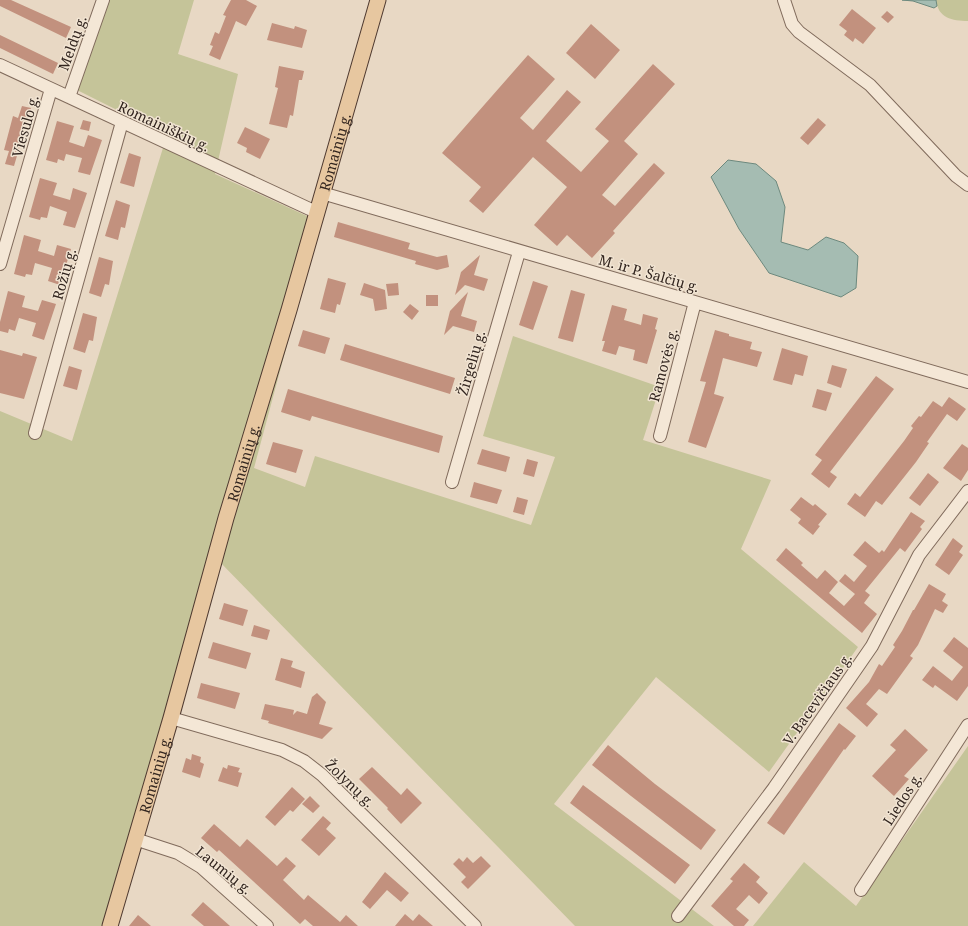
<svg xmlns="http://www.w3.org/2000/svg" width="968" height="926" font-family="'Noto Serif',serif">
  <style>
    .green { fill: #c5c499 }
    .water { fill: #a5bcb2; stroke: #6d897e }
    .building { fill: #c2917e }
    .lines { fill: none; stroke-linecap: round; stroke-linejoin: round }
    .minor-casing { stroke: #806b5c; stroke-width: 14 }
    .major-casing { stroke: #4f3a30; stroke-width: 17 }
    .minor { stroke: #f4e7d6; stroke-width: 12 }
    .major { stroke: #e7c7a0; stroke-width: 15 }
    .labels { text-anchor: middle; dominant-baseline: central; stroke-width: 3; stroke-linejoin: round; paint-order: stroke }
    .street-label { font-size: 14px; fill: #32251f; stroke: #f1e4d2 }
  </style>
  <rect width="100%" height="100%" fill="#e8d8c4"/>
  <!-- green -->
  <path class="green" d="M107 0H194L178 54 238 74 215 174 320 222 254 468 305 487 315 456 531 525 555 457 483 436 513 336 660 387 643 440 771 480 741 549 858 647 769 772 656 677 554 804 714 926H575L218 560 110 926H0V411L72 441 167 135 75 89Z
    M936 0H968V21C952 21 938 18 936 0Z
    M968 746V926H753L804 862 856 906Z"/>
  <!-- water -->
  <path class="water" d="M902 0H936L937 6 934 8 913 1Z
    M728 160 756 164 776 181 785 207 781 242 808 250 826 237 844 243 858 256 856 288 841 297 769 273 739 229 711 177Z"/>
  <!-- building -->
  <path class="building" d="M0 0H11L71 27 66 38 0 6Z
    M231 0H246L257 6 246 26 236 21 220 60 209 55 213 46 210 45 215 32 219 34 226 16 223 15Z
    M852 9 876 28 863 44 855 38 853 42 844 35 847 31 839 25Z
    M887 11 894 17 888 23 881 17Z
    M272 23 294 29 295 26 307 30 302 48 267 40Z
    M591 24 620 50 595 79 566 53Z
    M0 35 58 63 53 74 0 48Z
    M528 55 555 79 520 118 533 130 567 90 581 102 546 141 581 172 609 141 595 129 653 64 675 84 624 141 638 154 602 195 615 206 654 163 665 173 613 231 615 233 592 258 567 235 557 246 534 225 567 187 533 157 483 213 469 201 481 187 442 153Z
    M279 66 304 71 302 80H299L293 116 290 115 287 128 269 124 278 88 275 87Z
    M22 106 31 108 14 166 5 164 9 151 4 150 13 116 18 118Z
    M818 118 826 125 808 145 800 138Z
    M83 120 91 122 89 131 80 129Z
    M57 121 74 126 69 142 84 147 88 135 102 140 90 175 78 172 82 158 66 154 64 161 58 159 57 163 46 160Z
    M245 127 270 139 260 159 246 152 247 148 237 143Z
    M129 153 141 157 134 187 120 183Z
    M40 178 57 183 53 195 70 200 73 188 87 193 75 228 63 225 67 212 50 206 47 218 41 217 40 220 29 217Z
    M116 200 130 205 125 228 121 227 118 240 105 236Z
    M338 222 410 243 408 249 437 257 447 255 449 267 437 270 415 264 416 261 334 237Z
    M24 235 41 240 38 251 54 256 57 245 71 249 60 285 48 281 52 268 35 263 32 275 26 274 25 277 14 274Z
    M480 255 474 275 488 279 484 291 465 285 455 295 461 272Z
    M99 257 113 261 109 285 105 284 101 297 89 293Z
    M328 278 346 283 340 305 337 304 335 313 320 309Z
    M533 281 548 286 533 330 519 325Z
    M364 283 385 290 387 309 375 311 373 299 360 295Z
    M398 283 399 295 388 296 386 284Z
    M571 290 585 294 573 342 558 338Z
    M8 291 25 296 22 307 38 311 42 300 56 304 44 340 32 336 36 323 19 318 15 331 9 329 8 333 0 331V322Z
    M468 292 461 316 477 321 474 332 453 326 444 335 450 311Z
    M426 295H438V306H426Z
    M410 304 419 311 412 320 403 312Z
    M612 305 627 309 624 320 641 325 643 314 658 318 655 329 657 330 647 364 633 360 635 350 619 346 616 355 602 351 605 341H602Z
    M83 313 97 317 93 341 89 340 85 353 73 349Z
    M303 330 330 338 325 354 298 346Z
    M715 330 729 334V336L752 342 750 349 762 352 757 367 723 358 714 394 724 397 706 448 688 442 706 382 700 381Z
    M345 344 455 378 450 394 340 360Z
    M782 348 808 356 803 376 795 374 792 385 773 380Z
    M0 350 22 356 23 353 37 357 24 399 0 393Z
    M832 365 847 369 841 388 827 383Z
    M69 366 82 370 77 390 63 386Z
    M876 376 894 389 830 472 837 477 829 488 811 474 822 460 815 455Z
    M288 389 443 436 439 453 312 416 310 421 281 412Z
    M817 389 832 393 826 411 812 407Z
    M949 397 966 409 957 421 947 414 927 442 929 443 916 462 882 505 876 501 865 517 847 504 855 493 860 497 904 441 913 428 911 426 919 416 921 417 933 401 942 407Z
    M273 442 303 450 296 473 266 464Z
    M962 444 968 448V470L961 481 943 468Z
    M482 449 510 457 506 472 477 464Z
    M527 459 538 462 534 477 523 474Z
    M928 473 939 482 920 506 909 498Z
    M474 482 502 490 497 504 470 497Z
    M517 497 528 500 524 515 513 512Z
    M801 497 813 506 815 504 827 514 818 525 820 526 813 535 798 523 801 519 790 510Z
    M911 512 925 521 920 527 922 529 905 552 900 548 865 591 870 595 864 603 877 614 862 633 776 560 786 548 803 563 801 565 817 579 825 570 838 582 829 593 844 606 855 594 839 581 845 574 854 582 867 566 853 555 865 541 879 553 882 550 884 552Z
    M953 538 963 546 959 552 963 555 949 575 935 565Z
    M929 584 946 594 942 601 948 605 943 613 935 609 918 645 910 656 913 658 887 694 879 689 866 704 878 714 867 727 846 708 869 682 879 664 882 666 895 647 893 645 902 631 913 610H914Z
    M224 603 248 610 243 626 219 619Z
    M254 625 270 630 267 640 251 636Z
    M954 637 968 648V686L957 701 935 685 933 688 922 680 933 666 952 681 963 667 943 651Z
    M213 642 251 653 246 669 208 658Z
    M281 658 293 661 291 667 305 672 301 688 275 680Z
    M201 683 240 693 235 709 197 698Z
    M317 693 326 702 319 724 333 728 322 739 268 723 269 721 261 719 265 704 294 710 293 715 297 711 307 714 312 697Z
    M839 723 856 736 845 750 844 749 784 835 767 823Z
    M905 729 928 750 904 776 909 779 894 796 872 776 896 750 890 745Z
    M608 745 655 784 716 830 701 850 631 796 592 765Z
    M192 754 201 757 200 762 204 764 200 778 182 772 186 758 191 760Z
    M228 765 240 768 238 772 242 773 238 787 218 781 223 767 227 769Z
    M372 767 401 795 407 788 422 803 401 824 387 809 388 808 359 779Z
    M583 785 690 865 675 884 570 803Z
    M292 787 305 799 293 812 290 810 275 826 265 817Z
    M310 796 320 806 313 813 302 804Z
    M323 816 331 823 326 829 336 838 319 856 301 840Z
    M214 824 240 847 247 839 277 866 286 857 296 866 283 880 304 900 308 895 340 922 346 915 358 926H313L305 919 300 924 219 850 217 852 201 838Z
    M481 856 491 866 468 889 461 882 466 877 453 864 459 858 463 862 467 857 473 863Z
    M744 863 760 877 756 882 768 893 759 904 749 895 736 909 749 920 744 926H734L711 906 733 881 730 879Z
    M385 872 409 893 401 902 387 890 370 909 362 902Z
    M203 902 230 926H204L191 915Z
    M405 914 413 921 419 914 433 926H395Z
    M138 915 151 926H129Z"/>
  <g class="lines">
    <defs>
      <path id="minor" d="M784 0 792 24 799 32 870 85 956 176 968 185
        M0 65 316 212
        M69 97 103 0
        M322 193 968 382
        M0 264 51 89
        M35 433 122 122
        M660 436 695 302
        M452 482 519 252
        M171 718 282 750 304 761 322 775 475 926
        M135 839 178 853 201 867 267 926
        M861 890 968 725
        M678 916 774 788 872 646 919 555 968 491"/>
      <g id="major">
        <path id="s1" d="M110 926 171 718 226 518 289 310 378 0"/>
      </g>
    </defs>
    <!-- minor casing -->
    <use href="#minor" class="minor-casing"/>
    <!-- major casing -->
    <use href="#major" class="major-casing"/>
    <!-- minor -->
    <use href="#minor" class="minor"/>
    <!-- major -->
    <use href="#major" class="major"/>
  </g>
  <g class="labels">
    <!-- street labels -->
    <g class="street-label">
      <text transform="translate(72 43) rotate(-70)">Meldų g.</text>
      <text transform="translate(25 126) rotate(-74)">Viesulo g.</text>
      <text transform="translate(164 126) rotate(25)">Romainiškių g.</text>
      <text stroke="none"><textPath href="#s1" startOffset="806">Romainių g.</textPath></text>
      <text transform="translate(649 273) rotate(16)">M. ir P. Šalčių g.</text>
      <text transform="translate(64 274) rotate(-74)">Rožių g.</text>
      <text transform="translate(471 363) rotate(-74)">Žirgelių g.</text>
      <text transform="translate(663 365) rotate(-75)">Ramovės g.</text>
      <text stroke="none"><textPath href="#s1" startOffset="482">Romainių g.</textPath></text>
      <text transform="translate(817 699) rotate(-55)">V. Bacevičiaus g.</text>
      <text stroke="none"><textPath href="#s1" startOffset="158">Romainių g.</textPath></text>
      <text transform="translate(350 783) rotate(44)">Žolynų g.</text>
      <text transform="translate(902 799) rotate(-57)">Liedos g.</text>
      <text transform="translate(224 870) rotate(39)">Laumių g.</text>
    </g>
  </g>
</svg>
